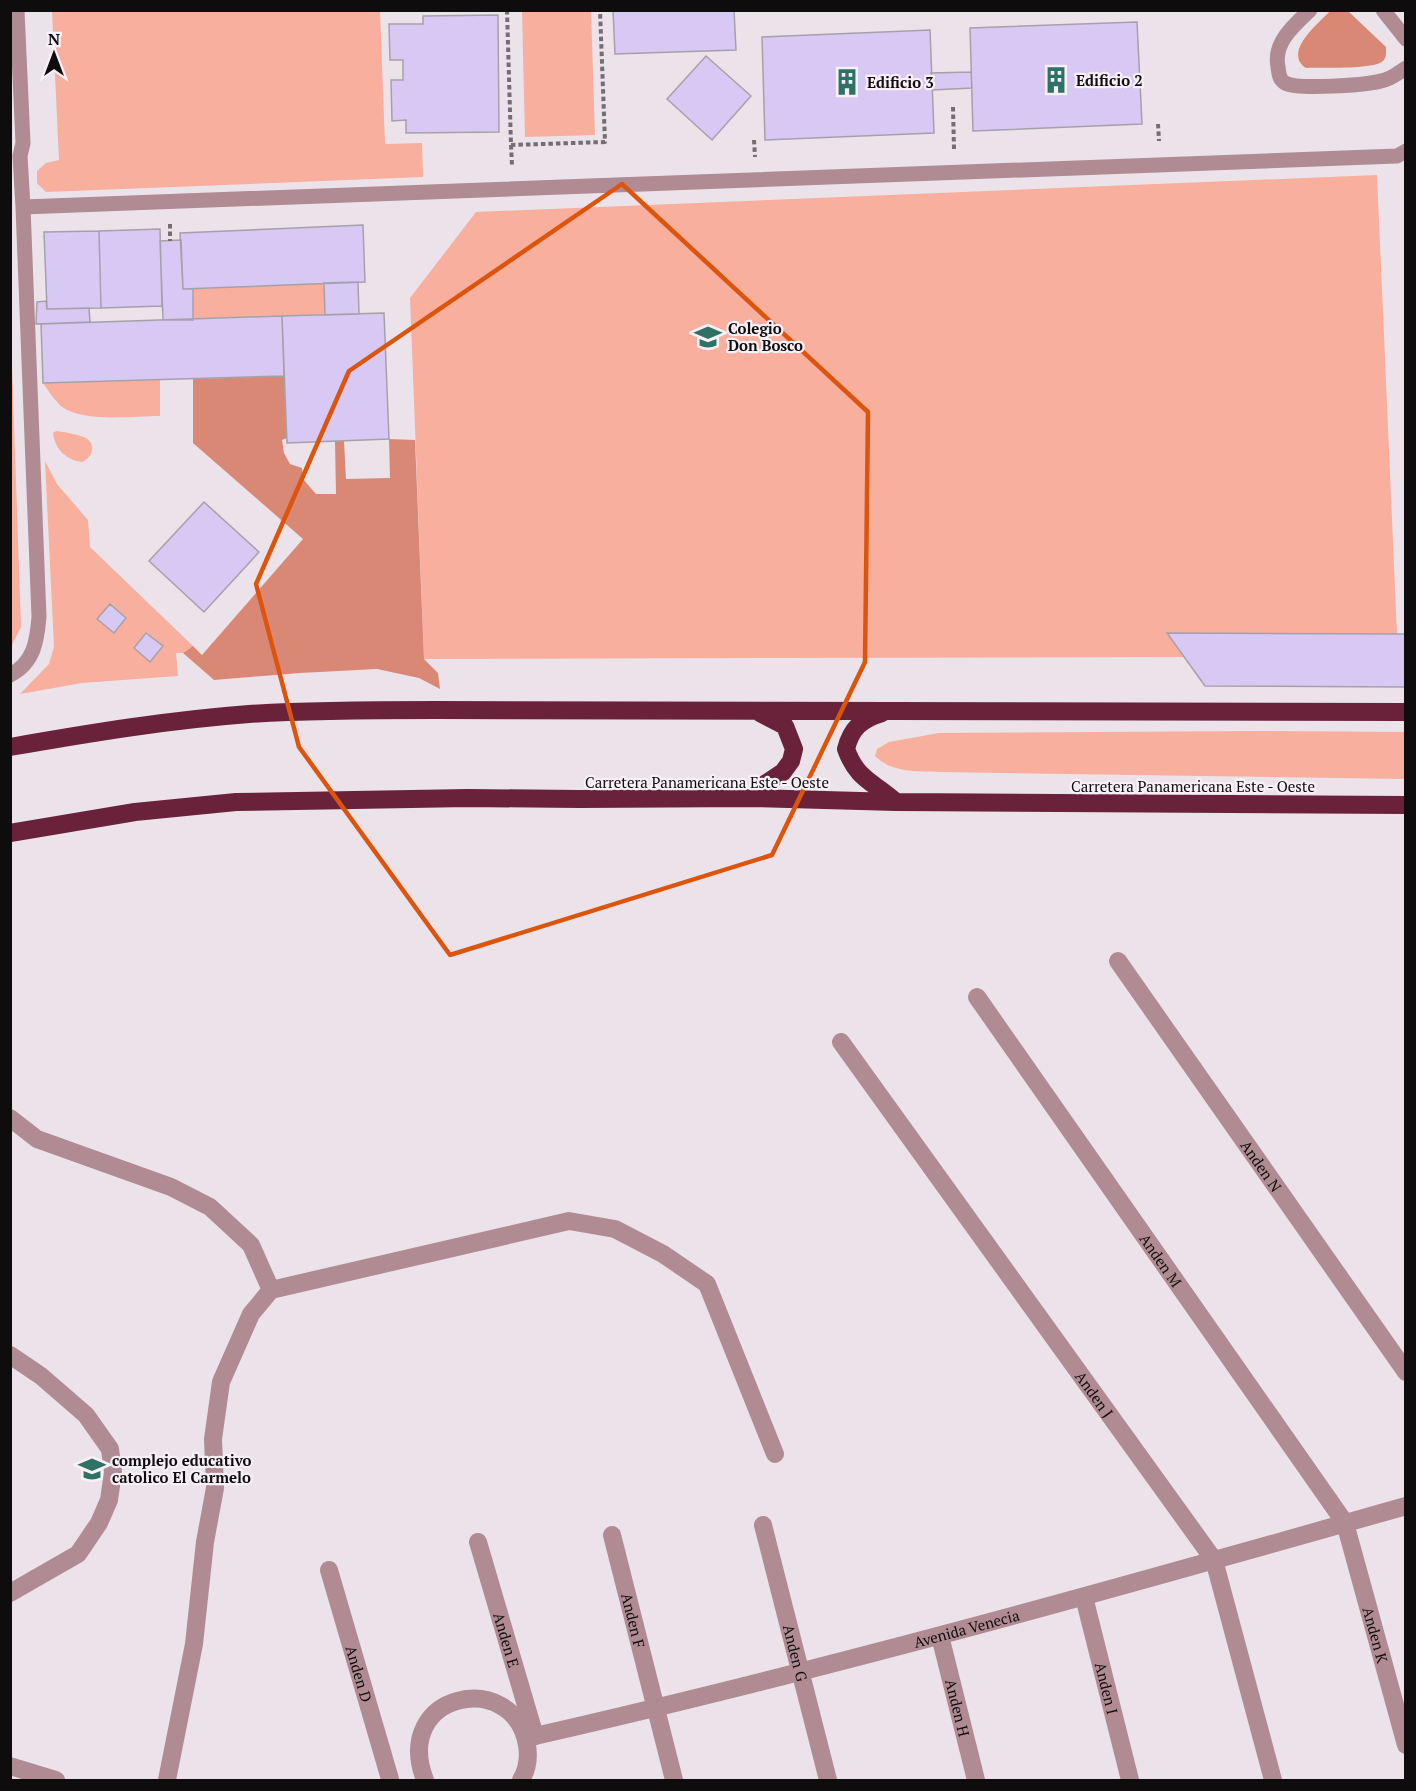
<svg xmlns="http://www.w3.org/2000/svg" width="1416" height="1791" font-family="'PT Serif',serif">
  <style>
    .green { fill: #f8af9e }
    .forest { fill: #da8876 }
    .building { fill: #d8c8f4; stroke: #a4a1aa; stroke-width: 1.5 }
    .lines { fill: none; stroke-linecap: round; stroke-linejoin: round }
    .path { stroke: #736e72; stroke-width: 4; stroke-dasharray: 4.5 3; stroke-linecap: butt }
    .lane { stroke: #b08b94; stroke-width: 15 }
    .street { stroke: #b08b94; stroke-width: 18 }
    .highway { stroke: #6a223a; stroke-width: 18 }
    .marked { fill: none; stroke: #dd550c; stroke-width: 4.5; stroke-linejoin: round }
    .labels { text-anchor: middle; dominant-baseline: central; stroke-width: 4.5; stroke-linejoin: round; paint-order: stroke }
    .poi-label { font-size: 15px; font-weight: bold; fill: #0f0c0e; stroke: #f8f0f7; text-anchor: start }
    .street-label { font-size: 15px; fill: #0f0c0e; stroke: #f8f0f7 }
  </style>
  <rect width="100%" height="100%" fill="#ebe3e9"/>
  <!-- green -->
  <path class="green" d="M52 11H380L385 144 422 143 423 177 46 192 37 183V171L46 163 59 160Z
    M522 11H591L595 135 525 137Z
    M1377 175 1397 634 1167 633 1185 657 424 659 410 298 476 212Z
    M324 283 325 315 193 320V289Z
    M10 306 21 627 11 647H10Z
    M160 380V416C133 416 82 423 61 406 54 400 48 390 43 383Z
    M56 431C61 431 81 435 86 438 97 445 92 458 82 462 67 460 55 450 53 433Z
    M45 461 57 484 88 520 90 547 193 646 183 653H176L178 676 82 683 20 694 49 664 54 647Z
    M1258 731 1405 732V779L939 772C916 771 892 773 875 756L877 749 889 742 939 733Z"/>
  <!-- forest -->
  <path class="forest" d="M1331 10 1348 11 1386 47C1386 52 1387 57 1383 61 1373 70 1321 67 1306 68 1282 52 1319 23 1331 10Z
    M284 376 287 438 282 440 284 453 290 464 302 468 303 479 316 494H336L335 441H344L346 479 390 478 389 439 415 440 424 659 438 673 440 689 419 678 377 669 300 673 214 680 183 653 193 646 202 655 303 539 193 443V379Z"/>
  <!-- building -->
  <path class="building" d="M613 10H734L736 50 615 54Z
    M498 15 499 132 406 133V120L392 121 391 80H403V60H390L389 24H423V16Z
    M1137 22 1142 124 973 131 970 28Z
    M930 30 934 133 765 140 762 37Z
    M706 56 751 96 712 140 667 99Z
    M971 72 972 88 932 90 931 73Z
    M363 225 365 282 183 289 180 233Z
    M160 229 162 306 101 308 99 231Z
    M99 231 101 308 47 309 44 232Z
    M181 240 183 289H193V320H163L160 241Z
    M358 282 359 314 325 315 324 283Z
    M46 301 47 309 89 308 90 322 36 324 37 302Z
    M384 313 389 439 287 443 282 316Z
    M282 316 284 376 43 383 41 324Z
    M204 502 259 552 204 612 149 561Z
    M110 604 126 618 114 633 97 619Z
    M146 633 163 646 150 662 134 648Z
    M1167 633 1406 634V687L1205 686Z"/>
  <g class="lines">
    <!-- path -->
    <path class="path" d="M507 10 511 145 605 142 600 10
      M953 107 954 149
      M1158 124 1159 141
      M754 140 755 157
      M511 145 512 165
      M170 224V241"/>
    <!-- lane -->
    <path class="lane" d="M17 10 23 143 20 156 23 207 1397 156 1406 151
      M1310 10C1293 26 1273 43 1278 67 1279 74 1279 79 1285 83 1297 90 1366 85 1381 81 1390 80 1398 73 1406 68
      M1383 10 1406 39
      M10 675C34 663 37 641 39 617L23 207"/>
    <!-- street -->
    <g class="street">
      <path id="s1" d="M1118 961 1406 1372"/>
      <path id="s2" d="M977 997 1345 1523 1406 1745"/>
      <path id="s3" d="M841 1042 1214 1560 1273 1780"/>
      <path d="M10 1118 37 1139 171 1187 210 1207 251 1245 271 1290"/>
      <path d="M10 1355 41 1376 86 1415 110 1449 113 1472 109 1500 99 1523 78 1554 10 1593"/>
      <path id="s4" d="M763 1525 828 1780"/>
      <path id="s5" d="M612 1535 674 1780"/>
      <path id="s6" d="M478 1542 535 1736"/>
      <path id="s7" d="M329 1570 390 1779"/>
      <path id="s8" d="M1084 1597 1130 1780"/>
      <path id="s9" d="M940 1636 976 1780"/>
      <path id="s10" d="M526 1738C822 1671 1114 1589 1406 1506"/>
      <path d="M10 1766 56 1780"/>
      <path d="M167 1780 194 1644 205 1542 215 1488 213 1439 221 1382 251 1314 271 1290 569 1221 615 1229 663 1254 707 1284 775 1454"/>
      <path d="M425 1780C391 1692 514 1668 527 1745 529 1757 527 1770 521 1780"/>
    </g>
    <!-- highway -->
    <path class="highway" d="M882 713C861 719 851 729 846 749 857 780 874 782 896 802
      M10 747C90 733 169 720 249 714 311 710 374 710 436 710L1406 712
      M755 798 762 786 783 772 791 761 794 749 785 726 760 713
      M10 833 135 812 236 802 468 798 579 799 755 798 896 802 1406 805"/>
  </g>
  <!-- marked area -->
  <path class="marked" d="M622 184 868 412 865 662 772 855 450 955 299 747 256 584 349 371Z"/>
  <!-- icons -->
  <defs>
    <symbol id="building-bare" viewBox="-9 -9 18 18"><path d="M-4-6H4V6H1V3H-1V6H-4ZM-2.5-4.3h1.7v1.8h-1.7ZM.8-4.3h1.7v1.8H.8ZM-2.5-1h1.7V.8h-1.7ZM.8-1h1.7V.8H.8Z" fill="#2e7265" stroke="#f8f0f7" stroke-width="2.5" paint-order="stroke"/></symbol>
    <symbol id="school-bare" viewBox="-9 -9 18 18"><path d="M0-5L7-2L0 1L-7-2ZM-4 1L0 2.5L4 1V4Q0 6-4 4Z" fill="#2e7265" stroke="#f8f0f7" stroke-width="2.5" paint-order="stroke"/></symbol>
  </defs>
  <g fill-rule="evenodd">
    <use href="#building-bare" x="1037" y="61" width="38" height="38"/>
    <use href="#building-bare" x="828" y="63" width="38" height="38"/>
    <use href="#school-bare" x="689" y="318" width="38" height="38"/>
    <use href="#school-bare" x="73" y="1450" width="38" height="38"/>
  </g>
  <g class="labels">
    <!-- poi labels -->
    <g class="poi-label">
      <text x="1076" y="80">Edificio 2</text>
      <text x="867" y="82">Edificio 3</text>
      <text x="728" y="328">Colegio<tspan x="728" dy="17">Don Bosco</tspan></text>
      <text x="112" y="1460">complejo educativo<tspan x="112" dy="17">catolico El Carmelo</tspan></text>
    </g>
    <!-- street labels -->
    <g class="street-label">
      <text x="707" y="782">Carretera Panamericana Este - Oeste</text>
      <text x="1193" y="786">Carretera Panamericana Este - Oeste</text>
      <text stroke="none"><textPath href="#s1" startOffset="250">Anden N</textPath></text>
      <text stroke="none"><textPath href="#s2" startOffset="321">Anden M</textPath></text>
      <text stroke="none"><textPath href="#s3" startOffset="434">Anden J</textPath></text>
      <text stroke="none"><textPath href="#s5" startOffset="88">Anden F</textPath></text>
      <text stroke="none"><textPath href="#s10" startOffset="454">Avenida Venecia</textPath></text>
      <text stroke="none"><textPath href="#s2" startOffset="758">Anden K</textPath></text>
      <text stroke="none"><textPath href="#s6" startOffset="102">Anden E</textPath></text>
      <text stroke="none"><textPath href="#s4" startOffset="132">Anden G</textPath></text>
      <text stroke="none"><textPath href="#s7" startOffset="108">Anden D</textPath></text>
      <text stroke="none"><textPath href="#s8" startOffset="94">Anden I</textPath></text>
      <text stroke="none"><textPath href="#s9" startOffset="74">Anden H</textPath></text>
    </g>
  </g>
  <!-- border -->
  <rect width="1416" height="1791" fill="none" stroke="#0f0c0e" stroke-width="24"/>
  <!-- north arrow -->
  <g transform="translate(54 54)" stroke="#f8f0f7" stroke-width="4.5" paint-order="stroke">
  <path d="M0-4.5L10 22L0 15L-10 22Z" fill="#0f0c0e"/>
  <text y="-9" font-size="16" font-weight="bold" text-anchor="middle" fill="#0f0c0e">N</text>
  </g>
</svg>
